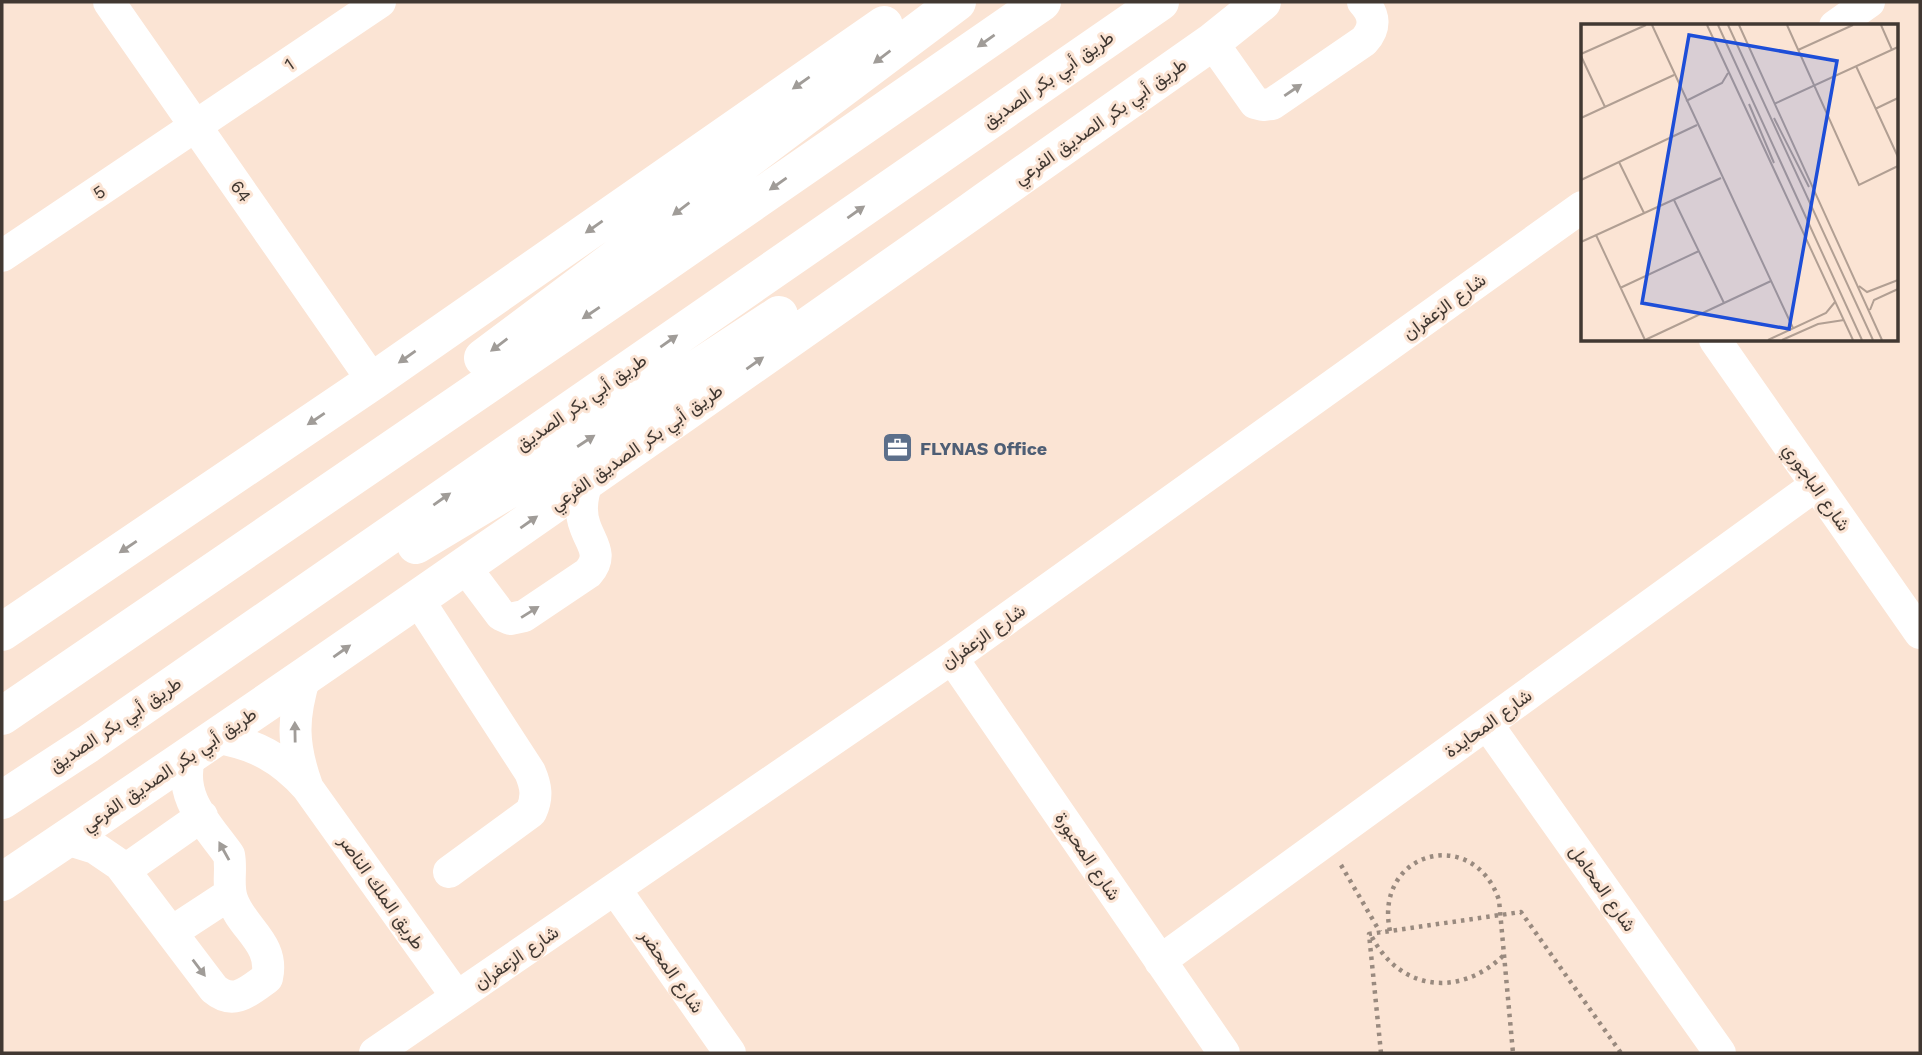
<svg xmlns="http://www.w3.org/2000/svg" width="1922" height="1055" font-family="'Work Sans',Vazirmatn,sans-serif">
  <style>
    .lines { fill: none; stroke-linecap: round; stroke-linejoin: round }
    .path { stroke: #998a7f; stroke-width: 4.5; stroke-dasharray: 3.5 5; stroke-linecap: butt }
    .minor { stroke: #fff; stroke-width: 32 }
    .major { stroke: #fff; stroke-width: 38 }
    .oneway { fill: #a09c98 }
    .labels { text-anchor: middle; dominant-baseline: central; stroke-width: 6; stroke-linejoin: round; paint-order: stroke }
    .street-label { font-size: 18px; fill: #413832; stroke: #fbe4d4 }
    .service-label { font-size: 18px; font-weight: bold; fill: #4e5e75; stroke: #fbe4d4; text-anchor: start }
    .inset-road { fill: none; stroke: #b19f93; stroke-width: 2 }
    .view { fill: #1d4ed8; fill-opacity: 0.15; stroke: #1d4ed8; stroke-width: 3.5 }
    .inset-edge { fill: none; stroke: #413832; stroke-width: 3.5 }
  </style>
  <rect width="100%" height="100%" fill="#fbe4d4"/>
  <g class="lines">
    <!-- path -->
    <path class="path" d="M1341 865 1380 932
      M1390 931C1373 852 1473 824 1499 900L1513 1053
      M1372 937C1401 992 1461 997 1504 955
      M1381 1053 1369 934 1521 912 1621 1053"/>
    <!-- minor -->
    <path class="minor" d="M109 2 373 381
      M1835 26 1869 2
      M1212 42 1255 103 1263 105 1272 104 1364 41C1376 28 1375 15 1363 2
      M2 256 380 2
      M1715 340 1920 633
      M465 567 501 615 510 619 524 616 588 573C604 555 591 544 585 526 579 510 582 495 588 480
      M417 598 530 772C536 786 538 797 531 812L449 872
      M952 658 1224 1053
      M305 676C292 718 292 744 307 786
      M1487 724 1720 1053
      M217 738C255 744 281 758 307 787L457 997
      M66 839 95 848 120 865 214 989C234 1006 249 991 267 978 275 943 242 929 232 899 227 885 232 870 229 855 207 824 177 797 190 756
      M125 870 202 816
      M615 889 730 1053
      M172 932 230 894
      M1160 961 1816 485
      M375 1053 952 658 1582 207"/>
    <!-- major -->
    <path class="major" d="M483 358 957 2
      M416 545 561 458 779 315
      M2 632 373 381 884 25
      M2 716 643 278 1042 2
      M2 800 88 744 1160 2
      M2 882C410 609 810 324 1212 42L1262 2"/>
  </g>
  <!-- one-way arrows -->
  <defs><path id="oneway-solid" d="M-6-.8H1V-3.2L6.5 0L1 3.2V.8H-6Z" transform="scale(1.75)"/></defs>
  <g class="oneway">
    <use href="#oneway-solid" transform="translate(986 41) rotate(145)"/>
    <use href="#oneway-solid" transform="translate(882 57) rotate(143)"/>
    <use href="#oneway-solid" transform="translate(801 83) rotate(145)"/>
    <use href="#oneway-solid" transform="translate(1293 90) rotate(-34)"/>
    <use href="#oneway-solid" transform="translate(778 184) rotate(145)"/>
    <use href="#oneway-solid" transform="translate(681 209) rotate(143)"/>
    <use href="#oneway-solid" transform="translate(856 212) rotate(-35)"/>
    <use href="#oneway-solid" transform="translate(594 227) rotate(145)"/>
    <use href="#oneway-solid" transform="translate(591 313) rotate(146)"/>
    <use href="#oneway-solid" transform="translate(669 341) rotate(-35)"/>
    <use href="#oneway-solid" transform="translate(499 345) rotate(143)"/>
    <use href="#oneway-solid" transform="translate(407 357) rotate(145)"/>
    <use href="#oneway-solid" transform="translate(755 363) rotate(-35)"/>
    <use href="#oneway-solid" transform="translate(316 419) rotate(146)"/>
    <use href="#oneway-solid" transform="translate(586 441) rotate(-33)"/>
    <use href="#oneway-solid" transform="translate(442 499) rotate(-35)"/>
    <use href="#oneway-solid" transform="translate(529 522) rotate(-35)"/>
    <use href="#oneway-solid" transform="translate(128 547) rotate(146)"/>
    <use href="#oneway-solid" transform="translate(530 612) rotate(-32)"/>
    <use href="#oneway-solid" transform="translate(342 651) rotate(-35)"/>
    <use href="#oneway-solid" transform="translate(295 732) rotate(-91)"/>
    <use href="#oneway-solid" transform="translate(224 851) rotate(-119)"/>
    <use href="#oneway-solid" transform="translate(199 968) rotate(53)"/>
  </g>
  <!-- icons -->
  <defs>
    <symbol id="office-square" viewBox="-11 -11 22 22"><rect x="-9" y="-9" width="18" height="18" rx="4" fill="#5c6f8a" stroke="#fbe4d4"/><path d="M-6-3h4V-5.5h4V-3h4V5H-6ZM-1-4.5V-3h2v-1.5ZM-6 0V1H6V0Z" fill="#fff"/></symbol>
  </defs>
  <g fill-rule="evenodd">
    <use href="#office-square" x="880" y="430" width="35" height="35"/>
  </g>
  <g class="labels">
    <!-- street labels -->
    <g class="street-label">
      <text transform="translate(289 64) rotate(-34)">1</text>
      <text transform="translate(1048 79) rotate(-35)">طريق أبي بكر الصديق</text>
      <text transform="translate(1100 121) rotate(-35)">طريق أبي بكر الصديق الفرعي</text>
      <text transform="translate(241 191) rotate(55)">64</text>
      <text transform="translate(99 192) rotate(-34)">5</text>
      <text transform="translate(1444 306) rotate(-36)">شارع الزعفران</text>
      <text transform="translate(581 402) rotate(-35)">طريق أبي بكر الصديق</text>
      <text transform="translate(636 447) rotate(-35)">طريق أبي بكر الصديق الفرعي</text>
      <text transform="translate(1817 487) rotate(55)">شارع الباجوري</text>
      <text transform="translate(983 636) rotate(-35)">شارع الزعفران</text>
      <text transform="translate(1488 723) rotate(-36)">شارع المحايدة</text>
      <text transform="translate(115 724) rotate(-34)">طريق أبي بكر الصديق</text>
      <text transform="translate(169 769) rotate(-34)">طريق أبي بكر الصديق الفرعي</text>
      <text transform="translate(1088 856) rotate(56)">شارع المحبورة</text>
      <text transform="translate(1603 888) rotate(55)">شارع المحامل</text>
      <text transform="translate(382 892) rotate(55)">طريق الملك الناصر</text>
      <text transform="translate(516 957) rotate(-34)">شارع الزعفران</text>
      <text transform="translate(672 971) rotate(55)">شارع المحضر</text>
    </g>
    <!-- service labels -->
    <g class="service-label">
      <text x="920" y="448">FLYNAS Office</text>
    </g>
  </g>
  <!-- overview -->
  <g transform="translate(1581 24)">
    <rect width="317" height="317" fill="#fbe4d4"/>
    <path class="inset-road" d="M71 1 212 304M126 1 272 316M137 1 281 316M147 1 292 316M158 1 301 316M206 1 278 161 317 142M300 1 311 26M217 26 272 1M0 30 65 1M0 32 24 83M275 42 317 133M105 77 141 59 147 49M168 80 193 139M193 80 317 23M294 85 317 74M0 94 93 51M193 94 228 163M38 138 63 189M0 156 116 101M93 176 143 279M15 211 64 316M0 218 140 154M278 262 286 268 317 256M39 264 118 227M289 286 293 276 317 265M64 316 190 257M187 316 245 289 254 278M201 316 237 300 263 296"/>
    <path class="view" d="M108 11 256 37 208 305 61 279Z"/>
    <rect width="317" height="317" class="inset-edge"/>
  </g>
  <!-- border -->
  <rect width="1922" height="1055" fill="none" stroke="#413832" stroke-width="7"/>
</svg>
